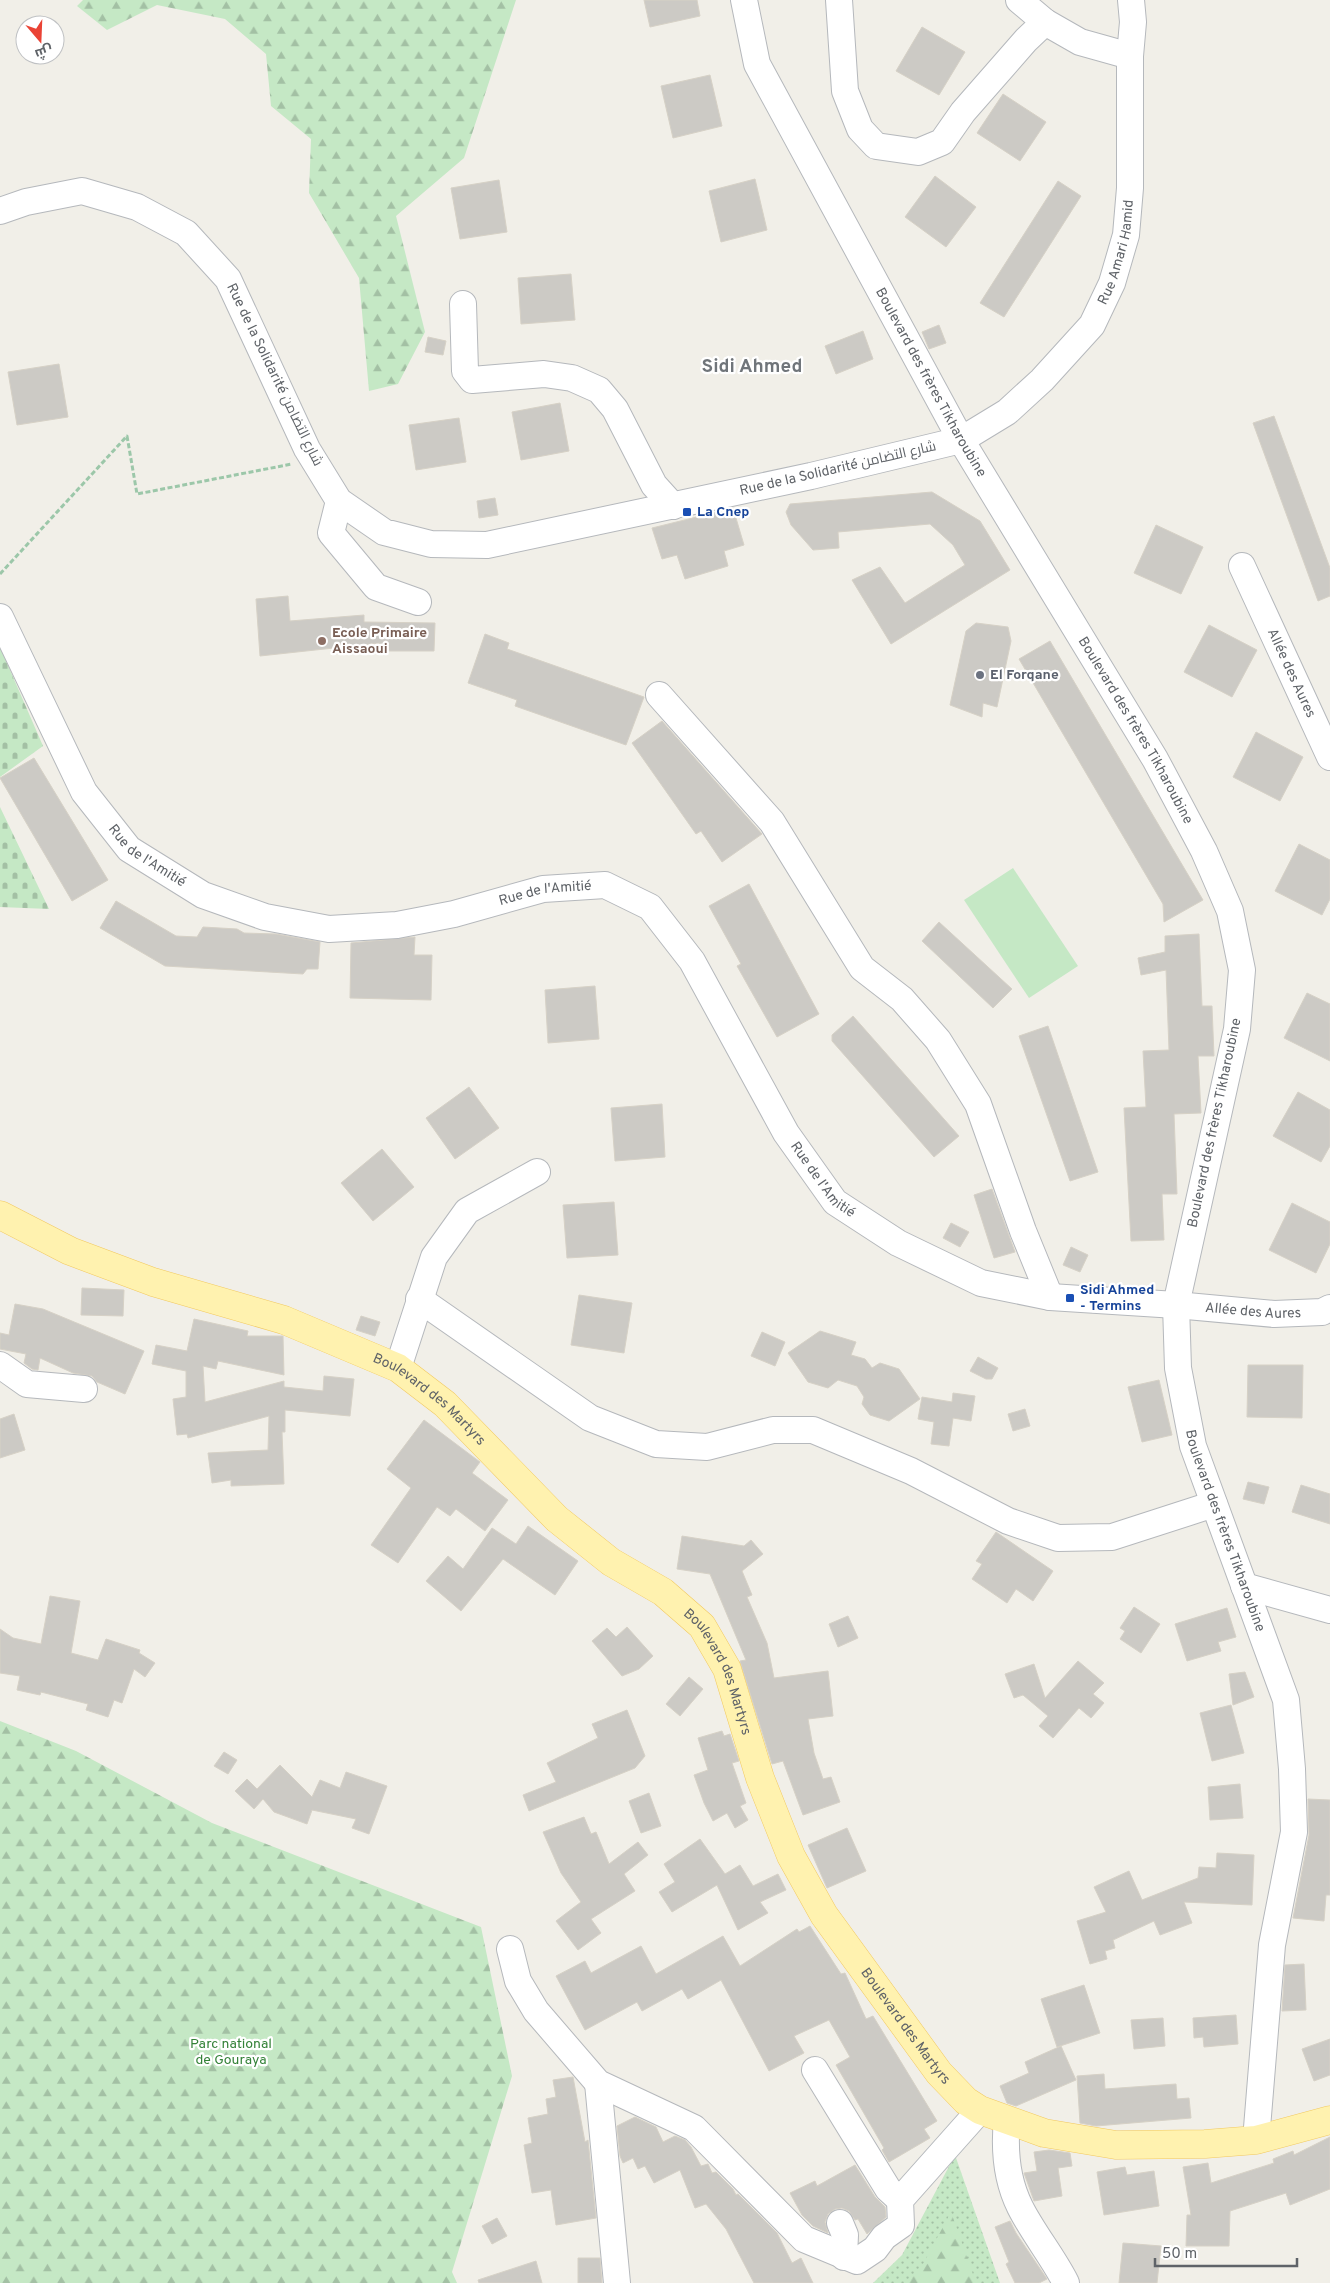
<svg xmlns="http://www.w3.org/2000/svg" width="1330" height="2283" font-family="Overpass,Cairo,sans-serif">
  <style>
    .grass { fill: url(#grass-dots) }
    .forest { fill: url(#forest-firs) }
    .cemetery { fill: url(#cemetery-stones) }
    .pitch { fill: #c5e8c5 }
    .building { fill: #cccac5; stroke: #d6d1c6 }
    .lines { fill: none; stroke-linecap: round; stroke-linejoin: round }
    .minor-casing { stroke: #b5b8bc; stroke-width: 28 }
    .major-casing { stroke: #f2c960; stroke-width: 29 }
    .path { stroke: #9cc7a9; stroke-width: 3; stroke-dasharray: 5 2.5; stroke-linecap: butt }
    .minor { stroke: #fff; stroke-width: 26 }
    .major { stroke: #fff2af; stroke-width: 28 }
    .transit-dot { fill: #1a4fb4; stroke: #fff; stroke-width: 2 }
    .education-dot { fill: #8d6e63; stroke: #fff; stroke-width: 2 }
    .worship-dot { fill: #6b7280; stroke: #fff; stroke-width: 2 }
    .labels { text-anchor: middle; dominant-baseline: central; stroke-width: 4.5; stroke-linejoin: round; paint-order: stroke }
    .street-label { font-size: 14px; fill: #5f6368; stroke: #fff }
    .transit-label { font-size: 14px; font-weight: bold; fill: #164399; stroke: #fff; text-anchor: start }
    .education-label { font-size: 14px; font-weight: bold; fill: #785e54; stroke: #fff; text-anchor: start }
    .worship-label { font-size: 14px; font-weight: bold; fill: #5b616d; stroke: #fff; text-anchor: start }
    .park-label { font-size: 14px; fill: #348238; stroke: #fff }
    .district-label { font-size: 19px; font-weight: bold; fill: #70757a; stroke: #fff }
  </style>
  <defs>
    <pattern id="grass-dots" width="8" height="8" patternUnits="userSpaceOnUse" patternTransform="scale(1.25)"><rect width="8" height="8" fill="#c5e8c5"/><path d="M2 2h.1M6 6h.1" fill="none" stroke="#a3c0a4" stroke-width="1.8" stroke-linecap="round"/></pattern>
    <pattern id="forest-firs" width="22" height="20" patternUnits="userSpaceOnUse" patternTransform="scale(1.25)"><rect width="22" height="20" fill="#c5e8c5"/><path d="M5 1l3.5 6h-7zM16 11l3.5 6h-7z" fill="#a3c0a4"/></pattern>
    <pattern id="cemetery-stones" width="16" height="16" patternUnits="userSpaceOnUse" patternTransform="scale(1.25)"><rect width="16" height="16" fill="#c5e8c5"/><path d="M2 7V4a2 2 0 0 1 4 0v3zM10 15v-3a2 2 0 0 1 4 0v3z" fill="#a3c0a4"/></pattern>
  </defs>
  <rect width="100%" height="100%" fill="#f1efe8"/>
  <!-- grass -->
  <path class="grass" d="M955 2155 1000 2283H873L902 2255Z"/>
  <!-- forest -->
  <path class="forest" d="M83 0H516L464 158 396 216 425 332 398 384 369 391 359 278 309 193 311 139 271 106 266 54 225 19 157 5 107 30 77 6Z
    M0 1721 76 1751 212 1823 481 1927 512 2076 452 2272 457 2283H0Z
    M951 2212 976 2283H906L921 2268Z"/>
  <!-- cemetery -->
  <path class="cemetery" d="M0 647 43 746 0 777Z
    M0 807 49 909 0 907Z"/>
  <!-- pitch -->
  <path class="pitch" d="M1013 868 1078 966 1029 998 964 900Z"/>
  <!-- building -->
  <path class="building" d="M644 0H697L700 16 650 27Z
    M922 27 965 52 939 95 896 71Z
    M710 75 722 126 673 138 661 86Z
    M1003 94 1046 122 1020 161 977 133Z
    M935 176 976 207 946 247 905 217Z
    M755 179 767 230 721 242 709 191Z
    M499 180 507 232 460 239 451 188Z
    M1058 181 1081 196 1004 317 980 303Z
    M571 274 575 320 521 324 518 278Z
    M939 325 946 343 929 349 922 332Z
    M863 331 873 359 836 374 825 346Z
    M428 337 446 341 443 355 425 352Z
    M59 364 68 417 17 425 8 372Z
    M560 403 569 451 521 460 512 412Z
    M1274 416 1330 568V596L1318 601 1253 423Z
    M459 418 466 462 416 470 409 425Z
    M932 492 980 521 1010 570 891 644 852 580 880 567 905 603 965 565 953 545 930 524 838 532 839 548 813 550 791 525 786 512 790 504Z
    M495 498 498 515 479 518 477 501Z
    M733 508 744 545 724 551 728 566 685 579 677 555 662 559 652 528Z
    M1156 525 1203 547 1181 594 1134 573Z
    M288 596 290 621 364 615V622L435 623 434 651H380V643L260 656 256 599Z
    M976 623 1008 627 1011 641 997 707 983 703 982 717 950 705 966 631Z
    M1209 625 1257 650 1232 697 1184 672Z
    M485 634 509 643 507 649 644 697 626 745 515 706 517 700 468 683Z
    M1050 641 1203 900 1164 922 1163 904 1019 659Z
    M662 721 762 834 722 862 701 831 696 834 632 743Z
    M1256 732 1303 757 1280 801 1233 777Z
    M34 758 108 880 72 901 0 778Z
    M1299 844 1330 860V899L1322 915 1275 891Z
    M749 884 819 1014 777 1037 737 966 741 964 709 906Z
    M116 901 176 936 197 937 203 927 237 929 244 933 276 934 320 942 318 969H307L303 974 165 966 100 928Z
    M939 922 1012 989 993 1008 922 941Z
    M1199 934 1202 1006H1212L1214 1056H1198L1201 1113 1174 1114 1177 1194H1162L1164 1240 1131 1241 1124 1108 1146 1107 1143 1051 1169 1050 1166 970 1141 975 1138 958 1165 952V936Z
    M415 937 414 955H432L431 1000 350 998 351 943Z
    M595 986 599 1039 548 1043 545 990Z
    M1307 993 1330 1004V1061L1284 1038Z
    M853 1016 959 1136 934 1157 832 1041V1035Z
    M1048 1026 1098 1172 1070 1181 1019 1036Z
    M469 1087 499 1128 455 1159 426 1118Z
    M1298 1092 1330 1110V1146L1321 1162 1273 1136Z
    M662 1104 665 1157 615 1161 611 1108Z
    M382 1149 414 1187 373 1221 341 1183Z
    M992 1189 1015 1252 994 1258 974 1195Z
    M614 1202 618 1255 567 1258 563 1205Z
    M1292 1203 1330 1222V1244L1316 1273 1269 1250Z
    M951 1223 969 1232 960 1247 943 1238Z
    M1071 1247 1088 1255 1080 1272 1063 1265Z
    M82 1288 124 1290 123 1316 81 1315Z
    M579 1295 632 1303 624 1353 571 1345Z
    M15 1304 43 1309 144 1351 125 1394 97 1382 92 1376 73 1373 40 1358 38 1370 32 1369 24 1363 26 1354 0 1349V1333L9 1335Z
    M361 1316 380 1322 375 1336 356 1330Z
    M194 1319 248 1331 247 1336H283L284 1375 218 1361 216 1369 203 1366 205 1402 284 1381V1387L323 1391 324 1376 354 1379 350 1416 285 1410V1432H282L284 1484 231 1486V1480L212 1483 208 1453 268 1450 269 1416 188 1438 187 1434 177 1435 173 1399 186 1397V1371L152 1364 156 1345 187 1351Z
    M820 1331 856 1342 851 1355 865 1359 872 1368 880 1363 899 1369 920 1399 889 1421 870 1415 862 1404 864 1397 857 1386 838 1380 828 1388 808 1382 788 1353Z
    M762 1332 785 1342 775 1366 751 1356Z
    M978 1357 998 1368 992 1379H986L970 1371Z
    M1248 1365H1303L1302 1418 1247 1417Z
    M1159 1380 1172 1435 1142 1442 1128 1387Z
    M953 1393 975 1396 971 1421 953 1418 949 1446 931 1444 934 1422 918 1419 922 1397 952 1402Z
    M1025 1409 1030 1426 1013 1431 1008 1414Z
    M14 1414 25 1450 0 1458V1419Z
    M424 1420 480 1462 472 1473 508 1500 485 1531 456 1509 450 1516 437 1507 398 1563 371 1545 411 1488 387 1469Z
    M1248 1482 1269 1487 1264 1504 1243 1499Z
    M1301 1485 1330 1494V1524L1292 1512Z
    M528 1526 578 1561 555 1595 503 1559 461 1611 426 1581 448 1556 463 1569 492 1528 516 1544Z
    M996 1532 1053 1571 1033 1601 1016 1589 1007 1603 972 1579 982 1564 976 1561Z
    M682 1536 744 1546 751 1540 763 1554 742 1571 752 1595 747 1597 767 1643 774 1678 828 1671 833 1716 808 1719 814 1753 823 1779 831 1777 840 1802 803 1815 783 1761 772 1764 740 1661 746 1660 710 1574 677 1569Z
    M50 1596 80 1601 71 1653 98 1660 106 1639 140 1650 139 1653 155 1663 145 1677 134 1669 122 1703 114 1700 108 1717 86 1710 88 1704 41 1692 40 1695 17 1690 20 1676 0 1673V1629L13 1638 41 1644Z
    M1134 1607 1160 1624 1141 1653 1120 1639 1125 1631 1120 1628Z
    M1227 1608 1236 1637 1218 1642 1221 1651 1187 1661 1175 1624Z
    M848 1616 858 1638 838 1647 829 1624Z
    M627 1627 653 1656 639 1669 622 1676 592 1641 607 1628 616 1637Z
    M1078 1661 1104 1683 1093 1694 1104 1703 1091 1718 1079 1708 1053 1738 1039 1726 1048 1716 1023 1695 1014 1698 1005 1674 1034 1664 1045 1698Z
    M1245 1672 1254 1697 1233 1705 1229 1674Z
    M689 1677 703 1689 680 1716 666 1704Z
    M1231 1705 1244 1753 1212 1761 1200 1713Z
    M627 1710 645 1756 635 1768 529 1811 523 1795 556 1782 547 1763 598 1738 592 1724Z
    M722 1731 724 1736 730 1734 739 1761 732 1763 746 1803 740 1806 748 1820 735 1828 727 1813 713 1821 704 1803 694 1775 708 1770 698 1738Z
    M224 1752 237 1760 228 1774 214 1766Z
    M280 1765 312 1797 320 1780 340 1788 346 1772 387 1786 369 1834 352 1828 356 1819 312 1810 307 1824 274 1812 263 1799 254 1809 235 1791 247 1779 257 1789Z
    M1240 1784 1243 1818 1210 1820 1208 1787Z
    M649 1793 661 1826 641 1833 629 1801Z
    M1308 1799 1330 1800V1895H1326L1324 1921 1293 1918 1309 1835Z
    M584 1817 591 1834 596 1832 609 1864 638 1842 648 1855 624 1874 635 1891 591 1919 601 1933 578 1950 556 1921 581 1902 561 1873 543 1832Z
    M847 1828 866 1871 827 1888 808 1845Z
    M700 1839 725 1874 740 1865 753 1886 778 1874 786 1890 760 1902 768 1913 738 1930 717 1885 672 1912 659 1892 675 1882 664 1864Z
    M1217 1853 1254 1855 1252 1905 1184 1902 1192 1923 1160 1935 1154 1921 1113 1940 1115 1948 1105 1951 1107 1959 1090 1964 1077 1921 1106 1912 1094 1887 1129 1871 1142 1900 1198 1878 1199 1867 1216 1868Z
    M810 1926 841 1974 845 1973 866 2019 873 2016 937 2121 924 2129 930 2138 889 2162 882 2150 884 2148 836 2065 850 2057 829 2020 794 2036 804 2053 769 2071 721 1980 688 1999 682 1989 642 2011 637 2002 585 2030 556 1976 585 1961 591 1973 641 1946 656 1974 723 1936 740 1966 797 1929 799 1932Z
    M1304 1964 1306 2010 1282 2011 1285 1965Z
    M1084 1985 1100 2033 1057 2047 1041 1999Z
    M1236 2015 1238 2044 1204 2047 1203 2037 1194 2038 1193 2018Z
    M1163 2018 1165 2046 1134 2049 1131 2020Z
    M1330 2039V2075L1314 2081 1302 2049Z
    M1061 2046 1076 2080 1016 2106 1007 2103 1000 2086 1029 2073 1025 2062Z
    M1104 2074 1105 2089 1176 2084 1177 2099 1189 2098 1191 2118 1096 2126 1080 2123 1077 2076Z
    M573 2077 585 2142 588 2140 596 2218 556 2225 551 2190 532 2193 524 2145 532 2143 528 2118 548 2114 546 2099 556 2097 553 2080Z
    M635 2117 656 2127 663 2142 675 2136 685 2140 691 2147 701 2166 708 2164 712 2173 716 2172 733 2189 736 2195 738 2194 777 2233 792 2263 801 2258 813 2283H754L726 2229 706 2204 695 2208 680 2170 654 2183 645 2166 638 2169 633 2158 623 2163 620 2156 617 2126Z
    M1330 2137V2189L1290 2205 1286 2193 1230 2211 1229 2246H1186L1187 2215H1191L1183 2167 1208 2163 1211 2183 1274 2163 1273 2159 1293 2151 1294 2155Z
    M1049 2150 1070 2153 1072 2166 1058 2168 1062 2196 1034 2201 1024 2173 1037 2171 1034 2152Z
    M855 2165 875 2197 885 2207 886 2217 867 2234 858 2219 855 2220 849 2211 842 2208 835 2209 828 2214 825 2222 828 2233 813 2226 802 2215 790 2193 815 2181 817 2186Z
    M1125 2167 1127 2175 1154 2171 1159 2206 1104 2215 1097 2172Z
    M497 2218 507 2236 492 2244 482 2226Z
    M1010 2221 1016 2233 1047 2279 1039 2283H1015L1006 2264 1009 2262 995 2227Z
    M1123 2243 1161 2246 1157 2283H1119Z
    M578 2258H600L602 2283H578Z
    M536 2261 542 2283H479L478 2280Z"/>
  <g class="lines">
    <defs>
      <g id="minor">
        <path id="s1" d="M744 0 757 64 961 440 1155 759 1204 851 1230 911 1242 970 1237 1029 1176 1305 1178 1368 1193 1446 1286 1700 1292 1769 1294 1832 1272 1945 1256 2140"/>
        <path d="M839 0 845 91 860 129 876 146 918 152 942 142 963 112 1026 40 1045 22"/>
        <path d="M1019 0 1045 22 1080 42 1130 56"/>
        <path id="s2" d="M0 211 26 202 82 191 137 207 186 233 228 279 307 449 339 501 384 532 431 544 487 545 811 476 961 440 1007 412 1042 380 1092 325 1112 283 1126 235 1130 188V56L1133 22 1131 0"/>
        <path d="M463 304 465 371 472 380 544 374 572 378 599 390 615 409 654 485 673 506"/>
        <path d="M339 501 331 533 376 587 418 602"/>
        <path id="s3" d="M1242 566 1330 757"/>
        <path id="s4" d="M0 617 84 792 129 849 203 895 265 917 329 929 397 925 454 914 543 889 605 885 650 907 692 961 786 1133 835 1202 898 1243 981 1283 1050 1297 1176 1305 1274 1314 1322 1312 1330 1308"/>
        <path d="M659 695 772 822 862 968 902 999 938 1040 978 1104 1023 1231 1050 1297"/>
        <path d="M419 1299 590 1418 656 1444 707 1447 773 1430H813L911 1471 1008 1521 1058 1538 1112 1537 1214 1504"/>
        <path d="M0 1365 27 1384 84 1389"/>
        <path d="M398 1368 434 1257 467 1211 537 1172"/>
        <path d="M1244 1586 1330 1610"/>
        <path d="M510 1949 518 1981 536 2011 598 2083 694 2128 804 2239 857 2261 875 2249 884 2237 901 2225 900 2200 980 2110"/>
        <path d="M815 2070 888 2189 900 2200"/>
        <path d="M598 2083 617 2283"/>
        <path d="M1007 2120C1004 2150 1006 2179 1020 2207 1033 2233 1053 2257 1066 2283"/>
        <path d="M840 2223 845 2235 844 2257"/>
      </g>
      <g id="major">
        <path id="s5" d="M0 1215 70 1251 153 1282 284 1320 398 1368 445 1404 557 1519 611 1562 663 1592 702 1626 727 1669 760 1778 791 1856 824 1915 939 2073 966 2101 980 2110 1044 2133 1116 2145 1205 2144 1256 2140 1330 2120"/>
      </g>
    </defs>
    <!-- minor casing -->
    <use href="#minor" class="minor-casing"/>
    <!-- major casing -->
    <use href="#major" class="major-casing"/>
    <!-- path -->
    <path class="path" d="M0 574 127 436 137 494 292 464"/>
    <!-- minor -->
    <use href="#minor" class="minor"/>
    <!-- major -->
    <use href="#major" class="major"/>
  </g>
  <!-- markers -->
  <g class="transit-dot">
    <rect x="682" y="507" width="10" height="10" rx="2.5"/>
    <rect x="1065" y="1293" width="10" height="10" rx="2.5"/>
  </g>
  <circle class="education-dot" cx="322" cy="641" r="5"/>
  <circle class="worship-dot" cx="980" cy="675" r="5"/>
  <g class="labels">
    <!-- street labels -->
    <g class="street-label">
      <text stroke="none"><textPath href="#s2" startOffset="1406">Rue Amari Hamid</textPath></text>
      <text transform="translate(274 375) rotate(64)">Rue de la Solidarité شارع التضامن</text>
      <text stroke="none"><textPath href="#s1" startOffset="428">Boulevard des frères Tikharoubine</textPath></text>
      <text transform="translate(838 469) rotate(-13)">Rue de la Solidarité شارع التضامن</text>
      <text stroke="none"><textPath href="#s3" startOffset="118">Allée des Aures</textPath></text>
      <text stroke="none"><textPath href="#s1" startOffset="832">Boulevard des frères Tikharoubine</textPath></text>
      <text stroke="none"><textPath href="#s4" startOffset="285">Rue de l'Amitié</textPath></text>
      <text stroke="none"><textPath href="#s4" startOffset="705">Rue de l'Amitié</textPath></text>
      <text transform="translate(1215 1123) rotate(-78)">Boulevard des frères Tikharoubine</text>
      <text stroke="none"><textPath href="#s4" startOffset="1140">Rue de l'Amitié</textPath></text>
      <text stroke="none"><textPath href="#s4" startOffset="1606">Allée des Aures</textPath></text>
      <text stroke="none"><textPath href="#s5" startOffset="471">Boulevard des Martyrs</textPath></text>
      <text stroke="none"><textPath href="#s1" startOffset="1671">Boulevard des frères Tikharoubine</textPath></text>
      <text stroke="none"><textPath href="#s5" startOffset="876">Boulevard des Martyrs</textPath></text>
      <text stroke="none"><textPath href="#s5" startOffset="1281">Boulevard des Martyrs</textPath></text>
    </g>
    <!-- transit labels -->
    <g class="transit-label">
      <text x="697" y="512">La Cnep</text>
      <text x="1080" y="1290">Sidi Ahmed<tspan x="1080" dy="16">- Termins</tspan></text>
    </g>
    <!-- education labels -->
    <g class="education-label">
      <text x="332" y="633">Ecole Primaire<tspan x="332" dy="16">Aissaoui</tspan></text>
    </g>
    <!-- worship labels -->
    <g class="worship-label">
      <text x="990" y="675">El Forqane</text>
    </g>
    <!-- park labels -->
    <g class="park-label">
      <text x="231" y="2044">Parc national<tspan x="231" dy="16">de Gouraya</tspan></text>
    </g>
    <!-- district labels -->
    <g class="district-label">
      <text x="752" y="367">Sidi Ahmed</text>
    </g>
  </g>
  <!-- north arrow -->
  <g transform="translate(40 40) rotate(161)"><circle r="24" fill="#ffffff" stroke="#bfc1c3"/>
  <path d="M0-4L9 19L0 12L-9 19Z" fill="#ea4335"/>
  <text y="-8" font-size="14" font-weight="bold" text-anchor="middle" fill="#5f6368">ش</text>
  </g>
  <!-- scale -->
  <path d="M1155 2258v8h142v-8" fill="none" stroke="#5f6368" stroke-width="2.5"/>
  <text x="1162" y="2258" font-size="15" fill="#5f6368" stroke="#ffffff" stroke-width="4" paint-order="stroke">50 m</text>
</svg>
